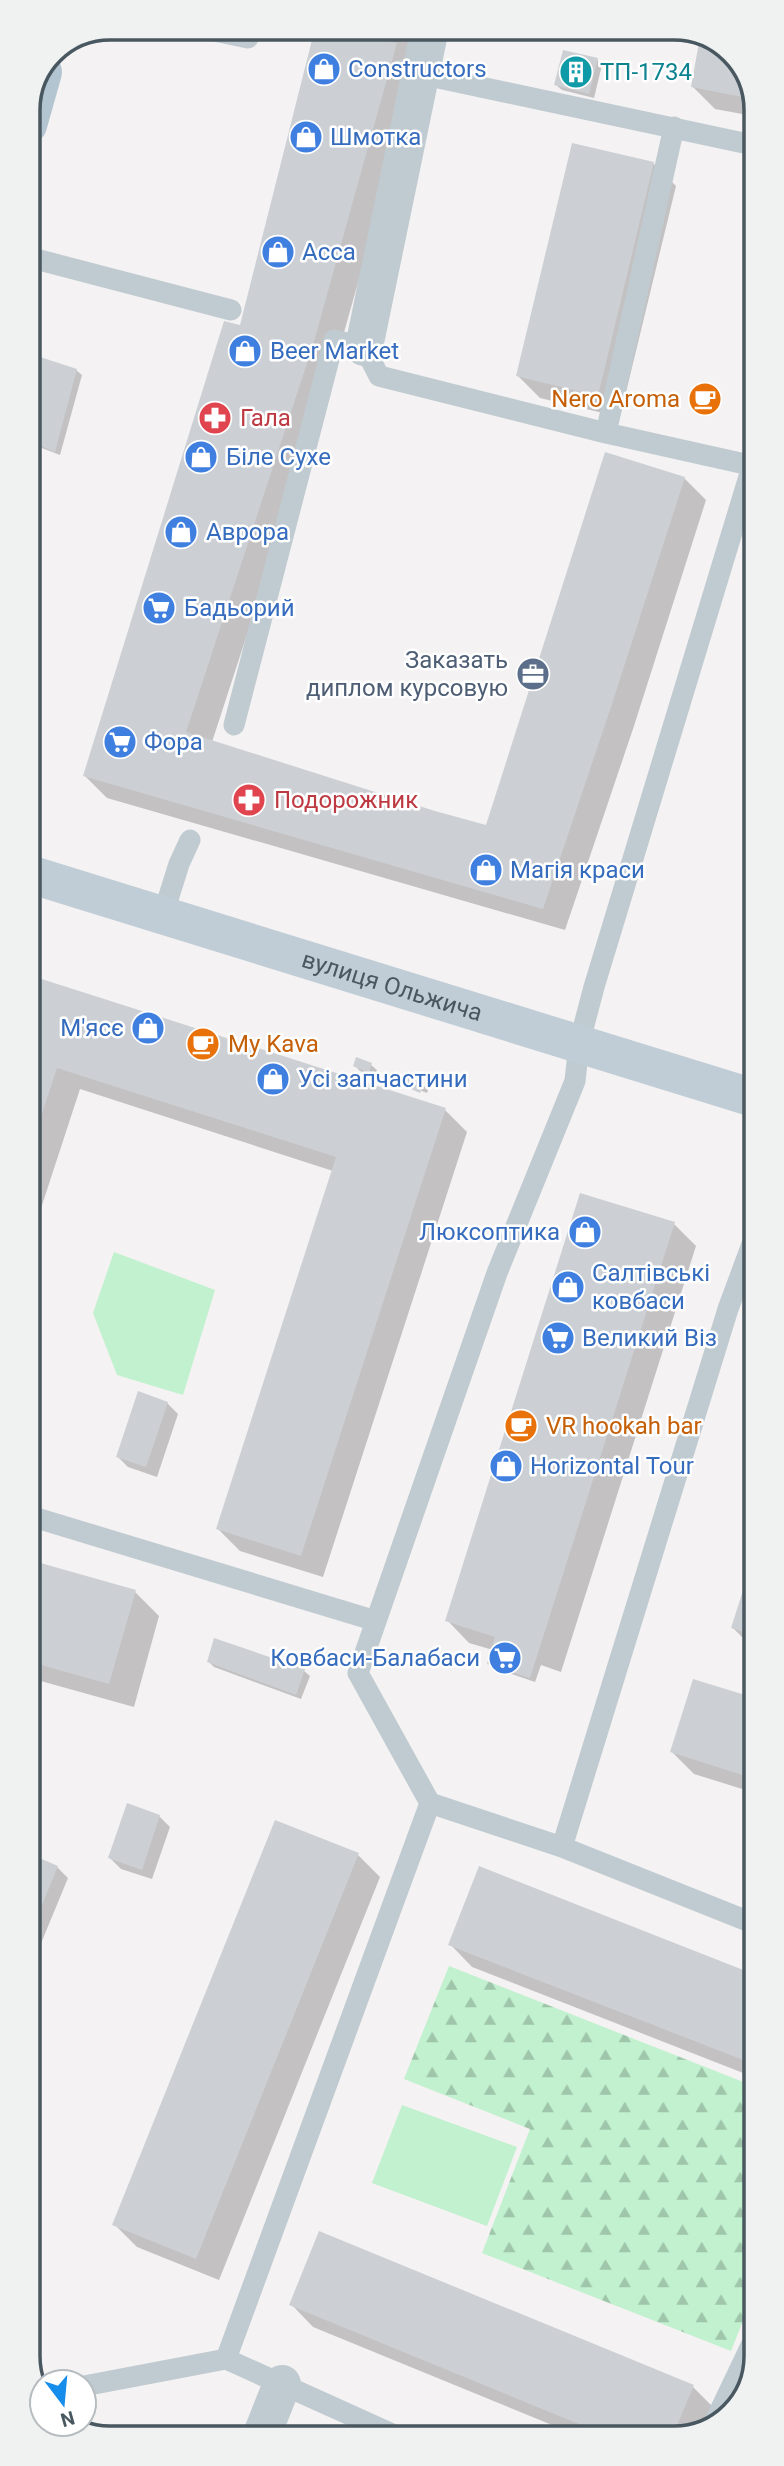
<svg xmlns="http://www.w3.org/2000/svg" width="784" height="2466" font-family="Roboto,sans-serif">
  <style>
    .green { fill: #c1f1ce }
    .forest { fill: url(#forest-firs) }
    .shadow { fill: #0003 }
    .building { fill: #ccd0d4 }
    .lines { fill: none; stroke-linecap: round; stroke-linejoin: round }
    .lane { stroke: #c0cbd1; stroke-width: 21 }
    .street { stroke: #c0cbd1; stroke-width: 38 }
    .secondary { stroke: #c0cdd6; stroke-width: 38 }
    .primary { stroke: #b2c5d1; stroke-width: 38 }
    .labels { text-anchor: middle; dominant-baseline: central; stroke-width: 5; stroke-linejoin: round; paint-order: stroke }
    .shop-label { font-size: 24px; fill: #366cbe; stroke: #fff; text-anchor: start }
    .culture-label { font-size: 24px; fill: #0d838f; stroke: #fff; text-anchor: start }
    .food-label { font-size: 24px; fill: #c56008; stroke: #fff; text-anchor: start }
    .health-label { font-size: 24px; fill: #be3a42; stroke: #fff; text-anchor: start }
    .service-label { font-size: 24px; fill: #4e5e75; stroke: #fff; text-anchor: end }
    .street-label { font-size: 24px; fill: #495860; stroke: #fff }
    .rim { fill: none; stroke: #495860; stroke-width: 3.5 }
  </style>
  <defs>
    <pattern id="forest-firs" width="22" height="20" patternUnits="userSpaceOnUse" patternTransform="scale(1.75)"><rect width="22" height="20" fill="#c1f1ce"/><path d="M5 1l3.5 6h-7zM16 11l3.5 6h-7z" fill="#9fc6ab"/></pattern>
  </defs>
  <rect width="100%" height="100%" fill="#f4f2f2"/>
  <!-- green -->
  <path class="green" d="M114 1252 215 1290 183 1395 117 1375 93 1313Z
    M402 2105 517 2147 487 2226 372 2183Z"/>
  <!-- forest -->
  <path class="forest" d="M449 1966 756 2087V2288L731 2351 482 2253 530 2129 404 2079Z"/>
  <!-- shadow -->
  <path class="shadow" d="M320 28H423L419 66 334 368 212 742 435 813 487 827 684 478 706 500 634 726 565 930 107 798 85 776 242 327 321 30Z
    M702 38 728 48 753 90V116L715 109 692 86Z
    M597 60 602 65 594 98 562 90 556 85Z
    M573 145 654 164 676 186 620 417 540 398 518 376Z
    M76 370 82 375 60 455 29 443 28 380Z
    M29 977 445 1110 467 1132 323 1577 240 1551 218 1529 333 1171 80 1089 29 1245Z
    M357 1059 371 1065 377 1070 374 1077 360 1071 355 1066Z
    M423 1085 428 1090 427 1093 409 1086V1089L406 1086Z
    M674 1224 696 1246 561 1672 541 1665 535 1682 494 1668 489 1663 493 1650 469 1643 447 1620Z
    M167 1403 178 1414 157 1477 128 1467 118 1457Z
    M755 1560V1650L733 1628Z
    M30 1562 135 1592 159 1616 134 1707 30 1678Z
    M209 1662 304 1671 310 1676 301 1699 214 1667Z
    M694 1681 755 1700V1793L694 1774 672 1752Z
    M159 1816 170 1827 152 1879 121 1869 110 1858Z
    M358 1855 380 1877 219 2280 137 2247 115 2225Z
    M30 1856 57 1867 68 1878 30 1970Z
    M450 1944 756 1977V2078L472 1967Z
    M291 2304 693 2387 715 2409 708 2427 694 2435 579 2436 313 2327Z"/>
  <!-- building -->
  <path class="building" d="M315 28 397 43 313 345 186 732 435 811 486 825 605 452 685 477 612 704 543 909 83 776 224 321 240 325Z
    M339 28H398L396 40Z
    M700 37 728 48 753 90V99L691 87Z
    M563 50 598 58 589 94 554 85Z
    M572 143 654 162 598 396 516 376Z
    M34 355 77 369 55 452 29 441 28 373Z
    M754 964V994L745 991Z
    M29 975 446 1108 301 1556 216 1529 336 1157 57 1068 29 1153Z
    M356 1057 372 1063 369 1073 353 1066Z
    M407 1077 424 1083 420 1093 404 1086Z
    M580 1193 675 1222 530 1678 487 1664 495 1637 445 1621Z
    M138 1391 168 1402 146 1467 116 1457Z
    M754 1556H755V1636L731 1628Z
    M30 1560 136 1590 109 1684 30 1662Z
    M214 1638 305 1669 296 1695 207 1662Z
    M693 1679 755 1698V1779L670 1752Z
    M127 1803 160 1815 142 1870 108 1858Z
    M275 1820 359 1853 196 2259 112 2225Z
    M30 1854 58 1866 30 1934Z
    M479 1866 756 1975V2065L448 1945Z
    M319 2231 694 2385 673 2435 608 2436 289 2305Z"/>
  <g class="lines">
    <!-- lane -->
    <path class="lane" d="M200 28 248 38
      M401 70 753 145
      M28 257 231 310
      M606 433 674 127
      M234 725 334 340 364 347 379 376 606 433 754 466
      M163 915 179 864 190 840
      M30 1516 376 1621
      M430 1803 562 1847 755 1924
      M562 1847 728 1309 755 1236
      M226 2359 399 2437
      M84 2386 226 2359 430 1803 358 1673 497 1273 575 1081 579 1044 594 987 754 460
      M41 2394H42
      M715 2421 756 2335"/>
    <!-- street -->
    <path class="street" d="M364 347 430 28
      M261 2437 282 2384"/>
    <!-- secondary -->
    <path class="secondary" id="s1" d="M29 874 754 1098"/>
    <!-- primary -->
    <path class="primary" d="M28 125 43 72"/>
  </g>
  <!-- icons -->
  <defs>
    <symbol id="shop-disc" viewBox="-11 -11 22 22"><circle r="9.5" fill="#3f7fe0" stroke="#fff"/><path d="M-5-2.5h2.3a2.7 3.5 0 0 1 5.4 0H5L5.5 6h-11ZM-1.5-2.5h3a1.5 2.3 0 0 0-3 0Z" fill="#fff"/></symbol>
    <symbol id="building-disc" viewBox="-11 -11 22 22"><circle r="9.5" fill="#0f9aa8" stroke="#fff"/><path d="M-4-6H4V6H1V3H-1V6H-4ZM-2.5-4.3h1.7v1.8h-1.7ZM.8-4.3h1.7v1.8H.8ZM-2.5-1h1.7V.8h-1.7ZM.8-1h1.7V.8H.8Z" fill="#fff"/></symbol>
    <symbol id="cafe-disc" viewBox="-11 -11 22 22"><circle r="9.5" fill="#e8710a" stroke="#fff"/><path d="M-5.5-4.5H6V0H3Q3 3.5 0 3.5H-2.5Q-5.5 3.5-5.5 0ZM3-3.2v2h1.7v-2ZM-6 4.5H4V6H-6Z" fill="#fff"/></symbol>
    <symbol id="pharmacy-disc" viewBox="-11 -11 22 22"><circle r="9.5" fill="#e0444e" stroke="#fff"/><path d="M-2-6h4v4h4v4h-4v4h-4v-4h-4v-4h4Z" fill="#fff"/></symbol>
    <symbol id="supermarket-disc" viewBox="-11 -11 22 22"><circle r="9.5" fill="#3f7fe0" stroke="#fff"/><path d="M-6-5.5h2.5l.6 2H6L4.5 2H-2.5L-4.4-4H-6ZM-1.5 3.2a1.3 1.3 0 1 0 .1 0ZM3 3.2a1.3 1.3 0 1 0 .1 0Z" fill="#fff"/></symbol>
    <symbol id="office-disc" viewBox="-11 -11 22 22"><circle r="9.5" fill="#5c6f8a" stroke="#fff"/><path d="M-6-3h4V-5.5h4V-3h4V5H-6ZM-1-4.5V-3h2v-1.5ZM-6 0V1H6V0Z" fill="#fff"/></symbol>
  </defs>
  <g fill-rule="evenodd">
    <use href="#shop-disc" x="305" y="50" width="38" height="38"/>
    <use href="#building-disc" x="557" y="53" width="38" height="38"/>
    <use href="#shop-disc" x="287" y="118" width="38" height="38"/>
    <use href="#shop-disc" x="259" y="233" width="38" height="38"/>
    <use href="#shop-disc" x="226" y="332" width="38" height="38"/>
    <use href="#cafe-disc" x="686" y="380" width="38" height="38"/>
    <use href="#pharmacy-disc" x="196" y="399" width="38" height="38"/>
    <use href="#shop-disc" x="182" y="438" width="38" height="38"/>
    <use href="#shop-disc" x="162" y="513" width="38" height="38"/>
    <use href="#supermarket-disc" x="140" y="589" width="38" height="38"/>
    <use href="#office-disc" x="514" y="655" width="38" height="38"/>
    <use href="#supermarket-disc" x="101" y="723" width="38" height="38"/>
    <use href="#pharmacy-disc" x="230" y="781" width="38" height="38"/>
    <use href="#shop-disc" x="467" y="851" width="38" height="38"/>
    <use href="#shop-disc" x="129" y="1009" width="38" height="38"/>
    <use href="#cafe-disc" x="184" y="1025" width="38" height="38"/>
    <use href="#shop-disc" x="254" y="1060" width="38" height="38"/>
    <use href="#shop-disc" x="566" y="1213" width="38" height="38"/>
    <use href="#shop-disc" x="549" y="1268" width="38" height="38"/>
    <use href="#supermarket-disc" x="539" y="1319" width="38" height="38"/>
    <use href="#cafe-disc" x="502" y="1407" width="38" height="38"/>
    <use href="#shop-disc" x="487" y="1447" width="38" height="38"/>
    <use href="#supermarket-disc" x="486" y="1639" width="38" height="38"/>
  </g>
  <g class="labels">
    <!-- shop labels -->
    <g class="shop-label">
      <text x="348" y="69">Constructors</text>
      <text x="330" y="137">Шмотка</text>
      <text x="302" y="252">Асса</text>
      <text x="270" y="351">Beer Market</text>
      <text x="226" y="457">Біле Сухе</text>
      <text x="206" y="532">Аврора</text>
      <text x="184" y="608">Бадьорий</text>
      <text x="144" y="742">Фора</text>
      <text x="510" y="870">Магія краси</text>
      <text x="124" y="1028" text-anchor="end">М'ясє</text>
      <text x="298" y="1079">Усі запчастини</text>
      <text x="560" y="1232" text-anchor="end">Люксоптика</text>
      <text x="592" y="1273">Салтівські<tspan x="592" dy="28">ковбаси</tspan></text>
      <text x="582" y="1338">Великий Віз</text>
      <text x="530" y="1466">Horizontal Tour</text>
      <text x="480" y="1658" text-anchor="end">Ковбаси-Балабаси</text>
    </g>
    <!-- culture labels -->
    <g class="culture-label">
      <text x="600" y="72">ТП-1734</text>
    </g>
    <!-- food labels -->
    <g class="food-label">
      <text x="680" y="399" text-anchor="end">Nero Aroma</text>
      <text x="228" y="1044">My Kava</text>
      <text x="546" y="1426">VR hookah bar</text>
    </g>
    <!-- health labels -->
    <g class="health-label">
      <text x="240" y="418">Гала</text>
      <text x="274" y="800">Подорожник</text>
    </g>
    <!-- service labels -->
    <g class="service-label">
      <text x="508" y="660">Заказать<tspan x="508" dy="28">диплом курсовую</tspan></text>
    </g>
    <!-- street labels -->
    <g class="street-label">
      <text stroke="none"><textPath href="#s1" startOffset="380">вулиця Ольжича</textPath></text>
    </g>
  </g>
  <!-- crop -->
  <path d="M0 0H784V2466H0ZM110 40H674A70 70 0 0 1 744 110V2356A70 70 0 0 1 674 2426H110A70 70 0 0 1 40 2356V110A70 70 0 0 1 110 40Z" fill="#f0f2f2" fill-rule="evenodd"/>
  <path class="rim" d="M110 40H674A70 70 0 0 1 744 110V2356A70 70 0 0 1 674 2426H110A70 70 0 0 1 40 2356V110A70 70 0 0 1 110 40Z"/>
  <!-- north arrow -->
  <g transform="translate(63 2403) rotate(164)"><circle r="33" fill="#ffffff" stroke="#b6bcbf" stroke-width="2"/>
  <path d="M0-5L12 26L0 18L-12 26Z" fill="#168ceb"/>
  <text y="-10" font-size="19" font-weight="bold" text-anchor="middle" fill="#495860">N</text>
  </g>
</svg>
